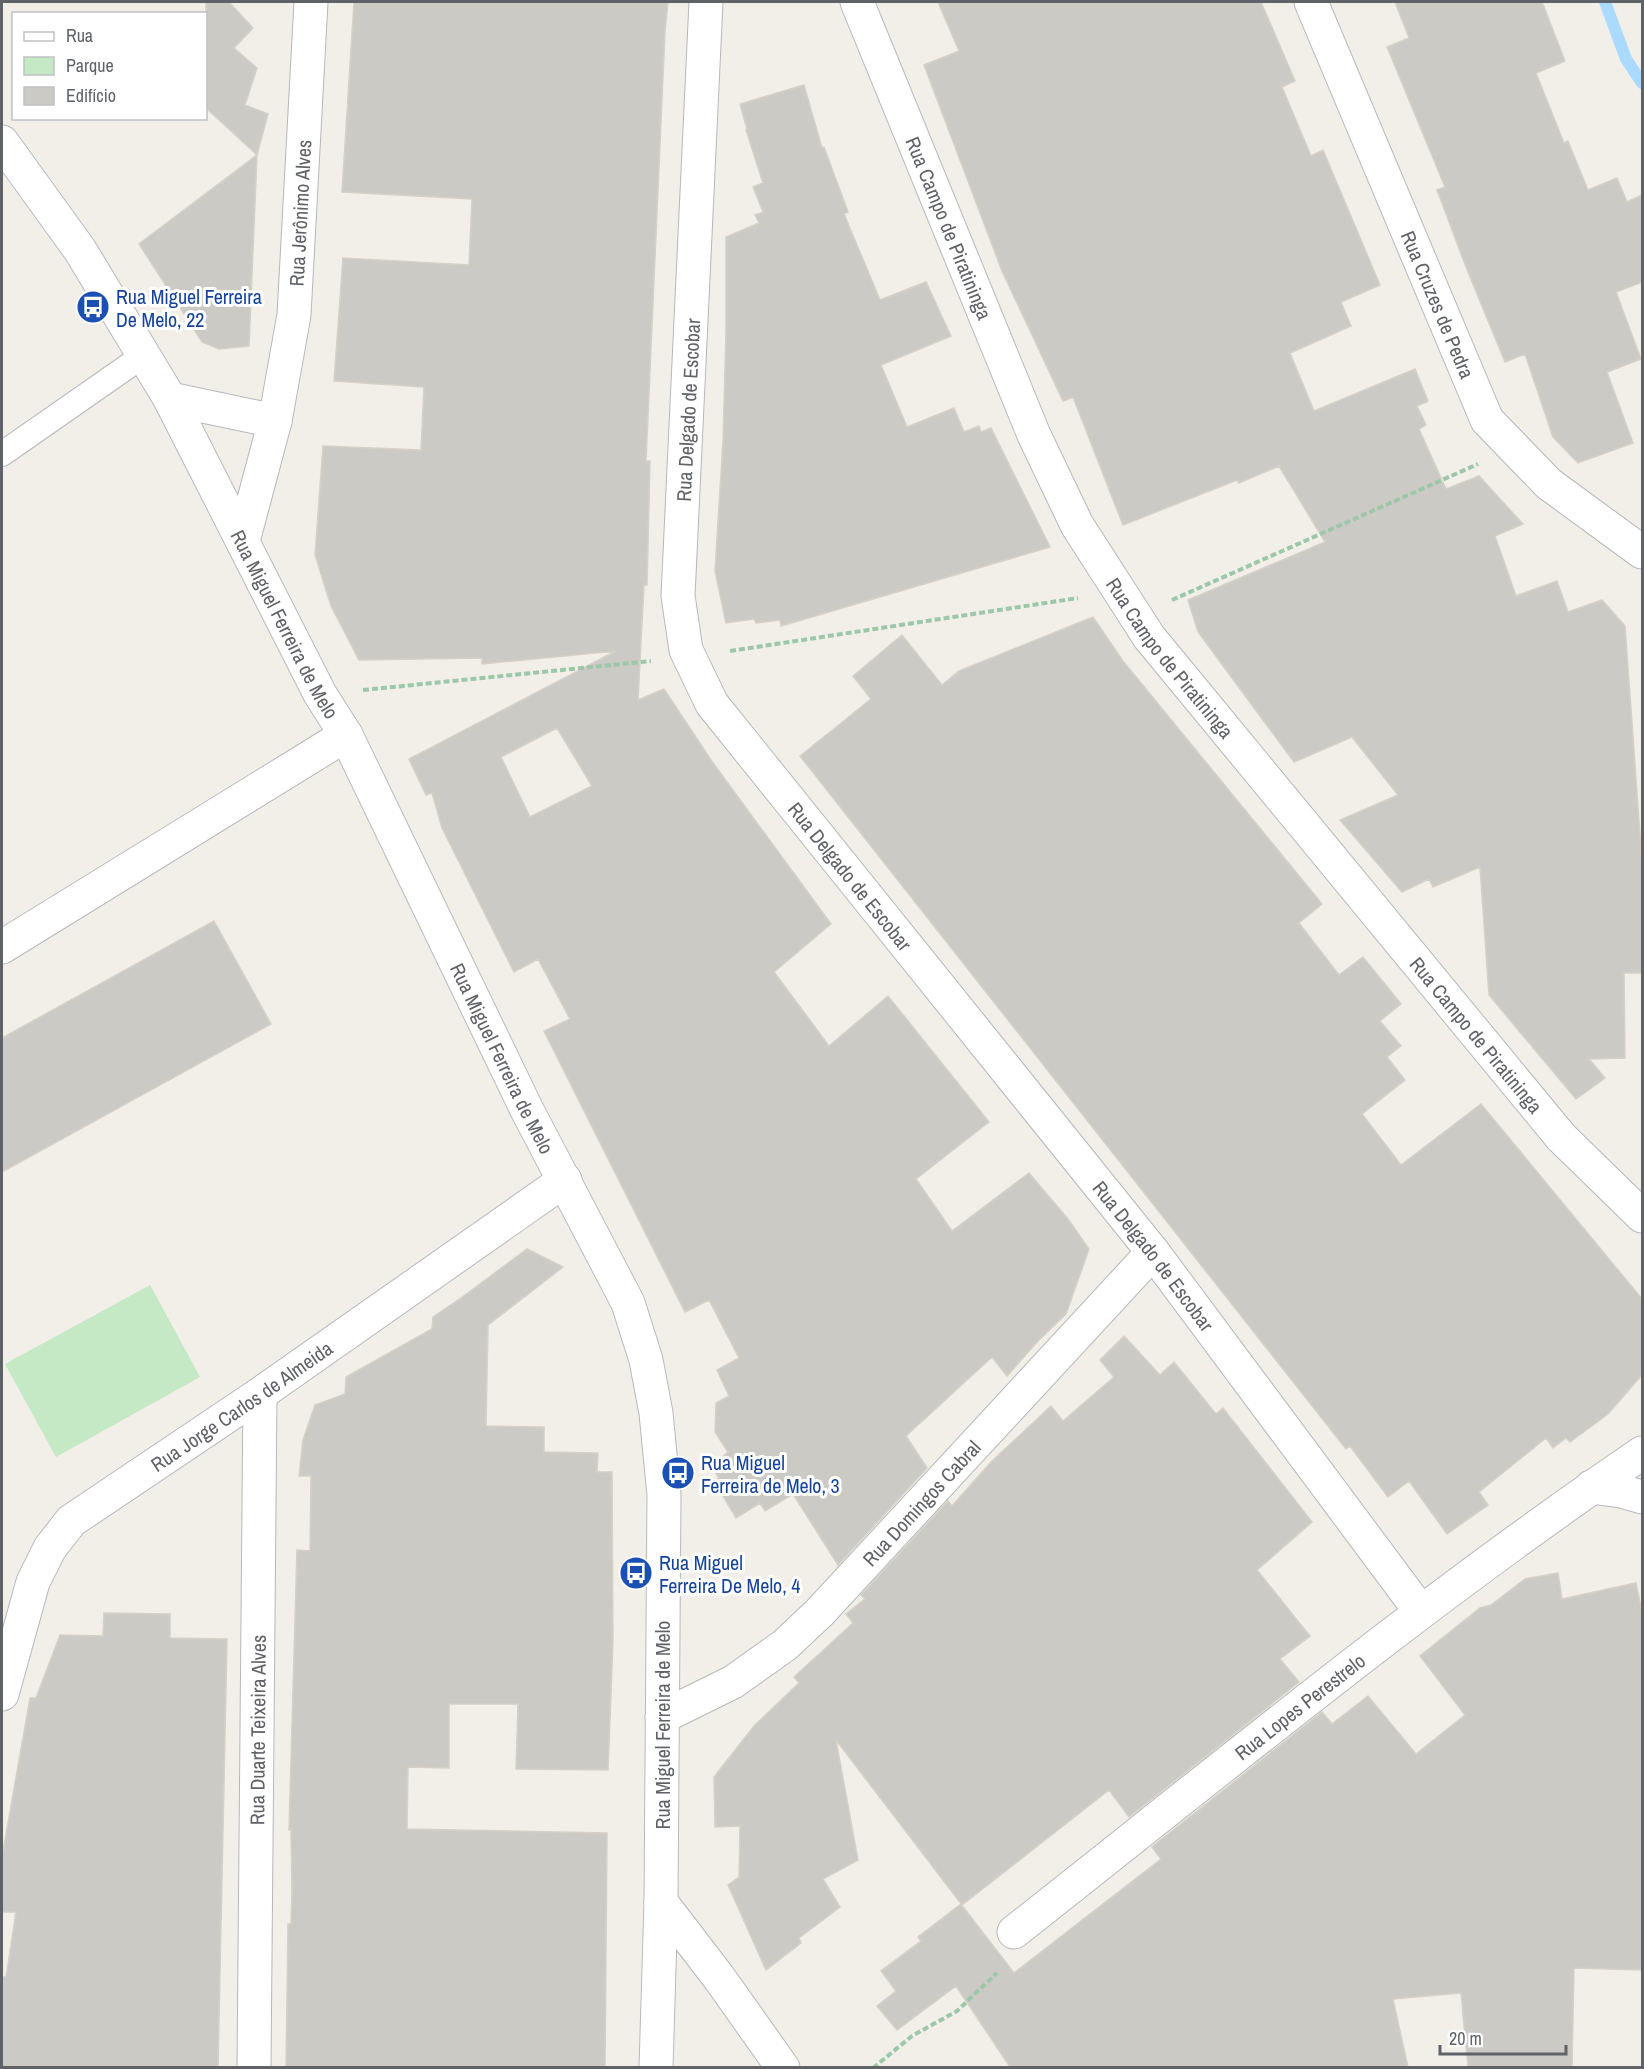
<svg xmlns="http://www.w3.org/2000/svg" width="1644" height="2069" font-family="'Archivo Narrow',sans-serif">
  <style>
    .green { fill: #c5e8c5 }
    .lines { fill: none; stroke-linecap: round; stroke-linejoin: round }
    .stream { stroke: #aadaff; stroke-width: 12 }
    .building { fill: #cccac5; stroke: #d6d1c6; stroke-width: 1.5; fill-rule: evenodd }
    .service-casing { stroke: #b5b8bc; stroke-width: 26 }
    .minor-casing { stroke: #b5b8bc; stroke-width: 35 }
    .secondary-casing { stroke: #b6babf; stroke-width: 35 }
    .path { stroke: #9cc7a9; stroke-width: 4; stroke-dasharray: 6 3; stroke-linecap: butt }
    .service { stroke: #fff; stroke-width: 24 }
    .minor { stroke: #fff; stroke-width: 33 }
    .secondary { stroke: #fff; stroke-width: 33 }
    .labels { text-anchor: middle; dominant-baseline: central; stroke-width: 6; stroke-linejoin: round; paint-order: stroke }
    .street-label { font-size: 20px; fill: #5f6368; stroke: #fff }
    .transit-label { font-size: 20px; fill: #164399; stroke: #fff; text-anchor: start }
  </style>
  <rect width="100%" height="100%" fill="#f1efe8"/>
  <!-- green -->
  <path class="green" d="M150 1285 200 1377 56 1457 5 1364Z"/>
  <g class="lines">
    <!-- stream -->
    <path class="stream" d="M1605 2 1626 59 1642 83"/>
  </g>
  <!-- building -->
  <path class="building" d="M206 2H229L253 28 234 48 257 68 245 105 268 114 257 155 206 108Z
    M354 2H668L665 31 646 461H650L647 585H644L638 700 664 689 711 760 831 924 774 972 829 1046 888 996 989 1122 916 1179 952 1231 1029 1173 1068 1219 1089 1249 1066 1314 1038 1341 1007 1376 992 1357 906 1436 927 1468 838 1565 793 1494 765 1511 760 1503 736 1518 714 1481 719 1478 713 1469 721 1465 719 1460 728 1452 715 1432 716 1403 729 1396 717 1370 739 1358 709 1300 685 1312 544 1031 570 1019 538 959 514 972 442 828 432 793 426 795 409 759 616 651 482 664V658L359 660 331 606 315 555 323 446 421 450 424 387 334 381 343 258 469 265 472 199 342 192ZM557 728 592 786 530 817 501 757Z
    M938 2H1261L1295 81 1282 87 1311 156 1323 150 1380 285 1341 302 1351 326 1290 353 1314 411 1415 369 1428 401 1417 406 1426 425 1419 429 1446 489 1479 476 1523 524 1495 536 1516 596 1557 581 1568 612 1602 600 1625 626 1642 863V973H1624L1625 1058 1589 1059 1605 1078 1576 1099 1489 995 1480 867 1433 887 1429 879 1402 892 1340 820 1398 795 1352 737 1294 762 1198 632 1188 600 1325 542 1279 466 1239 483 1237 480 1123 525 1073 397 1063 401 1002 271 924 65 959 51Z
    M1395 2H1542L1565 61 1536 73 1564 143 1568 141 1588 190 1617 178 1627 202 1642 195V282L1616 292 1641 359 1607 372 1633 443 1578 463 1553 437 1525 354 1505 362 1466 267 1437 190 1445 187 1387 47 1409 38Z
    M804 85 822 148 824 147 848 212 844 214 880 300 926 282 951 336 881 365 907 427 954 408 964 432 979 426 981 432 991 428 1050 547 781 626 780 620 756 623 754 619 726 623 715 571 723 441 726 332V237L759 223 755 215 763 212 753 187 763 183 746 130 747 129 740 104Z
    M257 155 249 346 219 349 202 342 139 244Z
    M1093 617 1123 661 1322 904 1299 923 1339 975 1363 957 1401 1004 1380 1021 1401 1046 1387 1057 1405 1080 1362 1114 1401 1165 1481 1104 1642 1299V1375L1608 1414 1570 1442 1566 1438 1553 1448 1546 1438 1479 1492 1488 1505 1447 1534 1409 1481 1388 1497 1350 1446 1346 1449 800 756 871 699 853 676 902 635 942 685 959 671Z
    M214 921 271 1024 2 1172V1038Z
    M527 1249 563 1267 488 1325 486 1426 544 1427V1452L598 1453 597 1472H612L613 1641 608 1770 516 1769 518 1704H449V1768L408 1767 407 1829 607 1833 605 2067H286L288 1924H291L292 1891 291 1830H289L297 1550 310 1551 311 1476H299L303 1440 315 1405 345 1394 346 1377 432 1329 433 1317 461 1298Z
    M1124 1336 1160 1375 1174 1362 1216 1414 1223 1408 1312 1522 1257 1570 1310 1636 1280 1659 1299 1682 1129 1817 1109 1790 962 1905 836 1740 858 1860 823 1879 840 1907 799 1938 801 1943 766 1970 728 1885 739 1877 740 1826 715 1827 714 1777 754 1726 799 1683 794 1677 853 1623 846 1614 865 1599 861 1595 948 1501 952 1506 991 1462 1051 1406 1063 1421 1114 1377 1100 1360Z
    M1558 1573 1562 1599 1636 1583 1642 1613V1970L1574 1968 1572 2067H1468L1461 1993 1393 1999 1408 2067H1010L956 1986 897 2030 877 2006 896 1991 881 1971 921 1941 918 1937 961 1904 1014 1973 1161 1859 1152 1847 1322 1712 1332 1724 1368 1696 1416 1754 1465 1715 1420 1656 1480 1608 1491 1605 1525 1579Z
    M104 1613 170 1614V1638L227 1639 218 2067H2V1977H6L16 1912H2V1857L30 1698H36L60 1635 103 1636Z"/>
  <g class="lines">
    <defs>
      <path id="service" d="M2 454 144 355"/>
      <g id="minor">
        <path id="s1" d="M706 2 678 596 686 650 712 704 1153 1252 1421 1612"/>
        <path id="s2" d="M857 2 1034 435 1077 525 1149 637 1561 1137 1642 1216"/>
        <path id="s3" d="M1311 2 1487 420 1549 484 1642 552"/>
        <path d="M170 399 275 421"/>
        <path id="s4" d="M243 541 275 421 294 315 311 2"/>
        <path d="M2 947 346 735"/>
        <path d="M1591 1487 1621 1491 1642 1497"/>
        <path id="s5" d="M2 1694 33 1582 50 1548 71 1521 260 1394 565 1180"/>
        <path id="s6" d="M662 1717 733 1682 785 1645 820 1612 1153 1252"/>
        <path d="M661 1902 720 1979 783 2068"/>
        <path id="s7" d="M1014 1932C1221 1769 1424 1601 1642 1453"/>
        <path id="s8" d="M254 2068 260 1394"/>
      </g>
      <g id="secondary">
        <path id="s9" d="M2 142 80 250 170 399 320 694 346 735 527 1110 628 1303 646 1360 656 1413 664 1495 661 1902 656 2068"/>
      </g>
    </defs>
    <!-- service casing -->
    <use href="#service" class="service-casing"/>
    <!-- minor casing -->
    <use href="#minor" class="minor-casing"/>
    <!-- secondary casing -->
    <use href="#secondary" class="secondary-casing"/>
    <!-- path -->
    <path class="path" d="M1172 600 1478 464
      M730 651 1078 598
      M363 690 651 661
      M873 2068 912 2036 957 2011 997 1973"/>
    <!-- service -->
    <use href="#service" class="service"/>
    <!-- minor -->
    <use href="#minor" class="minor"/>
    <!-- secondary -->
    <use href="#secondary" class="secondary"/>
  </g>
  <!-- icons -->
  <defs>
    <symbol id="bus-disc" viewBox="-11 -11 22 22"><circle r="9.5" fill="#1a4fb4" stroke="#fff"/><path d="M-5-6H5V4H4V6H2V4H-2V6H-4V4H-5ZM-3.5-4V0h7V-4ZM-3.5 1.2v1.5H-2V1.2ZM2 1.2v1.5H3.5V1.2Z" fill="#fff"/></symbol>
  </defs>
  <g fill-rule="evenodd">
    <use href="#bus-disc" x="74" y="288" width="38" height="38"/>
    <use href="#bus-disc" x="659" y="1454" width="38" height="38"/>
    <use href="#bus-disc" x="617" y="1554" width="38" height="38"/>
  </g>
  <g class="labels">
    <!-- street labels -->
    <g class="street-label">
      <text stroke="none"><textPath href="#s4" startOffset="334">Rua Jerônimo Alves</textPath></text>
      <text stroke="none"><textPath href="#s2" startOffset="244">Rua Campo de Piratininga</textPath></text>
      <text stroke="none"><textPath href="#s3" startOffset="328">Rua Cruzes de Pedra</textPath></text>
      <text transform="translate(688 410) rotate(-87)">Rua Delgado de Escobar</text>
      <text stroke="none"><textPath href="#s9" startOffset="560">Rua Miguel Ferreira de Melo</textPath></text>
      <text stroke="none"><textPath href="#s2" startOffset="730">Rua Campo de Piratininga</textPath></text>
      <text stroke="none"><textPath href="#s1" startOffset="930">Rua Delgado de Escobar</textPath></text>
      <text stroke="none"><textPath href="#s2" startOffset="1216">Rua Campo de Piratininga</textPath></text>
      <text stroke="none"><textPath href="#s9" startOffset="1046">Rua Miguel Ferreira de Melo</textPath></text>
      <text stroke="none"><textPath href="#s1" startOffset="1416">Rua Delgado de Escobar</textPath></text>
      <text stroke="none"><textPath href="#s5" startOffset="394">Rua Jorge Carlos de Almeida</textPath></text>
      <text stroke="none"><textPath href="#s6" startOffset="340">Rua Domingos Cabral</textPath></text>
      <text stroke="none"><textPath href="#s7" startOffset="364">Rua Lopes Perestrelo</textPath></text>
      <text transform="translate(662 1725) rotate(-90)">Rua Miguel Ferreira de Melo</text>
      <text stroke="none"><textPath href="#s8" startOffset="338">Rua Duarte Teixeira Alves</textPath></text>
    </g>
    <!-- transit labels -->
    <g class="transit-label">
      <text x="116" y="296">Rua Miguel Ferreira<tspan x="116" dy="23">De Melo, 22</tspan></text>
      <text x="701" y="1462">Rua Miguel<tspan x="701" dy="23">Ferreira de Melo, 3</tspan></text>
      <text x="659" y="1562">Rua Miguel<tspan x="659" dy="23">Ferreira De Melo, 4</tspan></text>
    </g>
  </g>
  <!-- border -->
  <rect width="1644" height="2069" fill="none" stroke="#5f6368" stroke-width="6"/>
  <!-- legend -->
  <rect x="12" y="12" width="195" height="108" fill="#ffffff" stroke="#bfc1c3" stroke-width="1.5"/>
  <rect x="24" y="32" width="30" height="9" fill="#ffffff" stroke="#bfc1c3" stroke-width="1.5"/>
  <text x="66" y="42" font-size="18" fill="#5f6368">Rua</text>
  <rect x="24" y="57" width="30" height="18" fill="#c5e8c5" stroke="#bfc1c3" stroke-width="1.5"/>
  <text x="66" y="72" font-size="18" fill="#5f6368">Parque</text>
  <rect x="24" y="87" width="30" height="18" fill="#cccac5" stroke="#bfc1c3" stroke-width="1.5"/>
  <text x="66" y="102" font-size="18" fill="#5f6368">Edifício</text>
  <!-- scale -->
  <path d="M1440 2045v9h126v-9" fill="none" stroke="#5f6368" stroke-width="3"/>
  <text x="1449" y="2045" font-size="18" fill="#5f6368" stroke="#ffffff" stroke-width="4.5" paint-order="stroke">20 m</text>
</svg>
